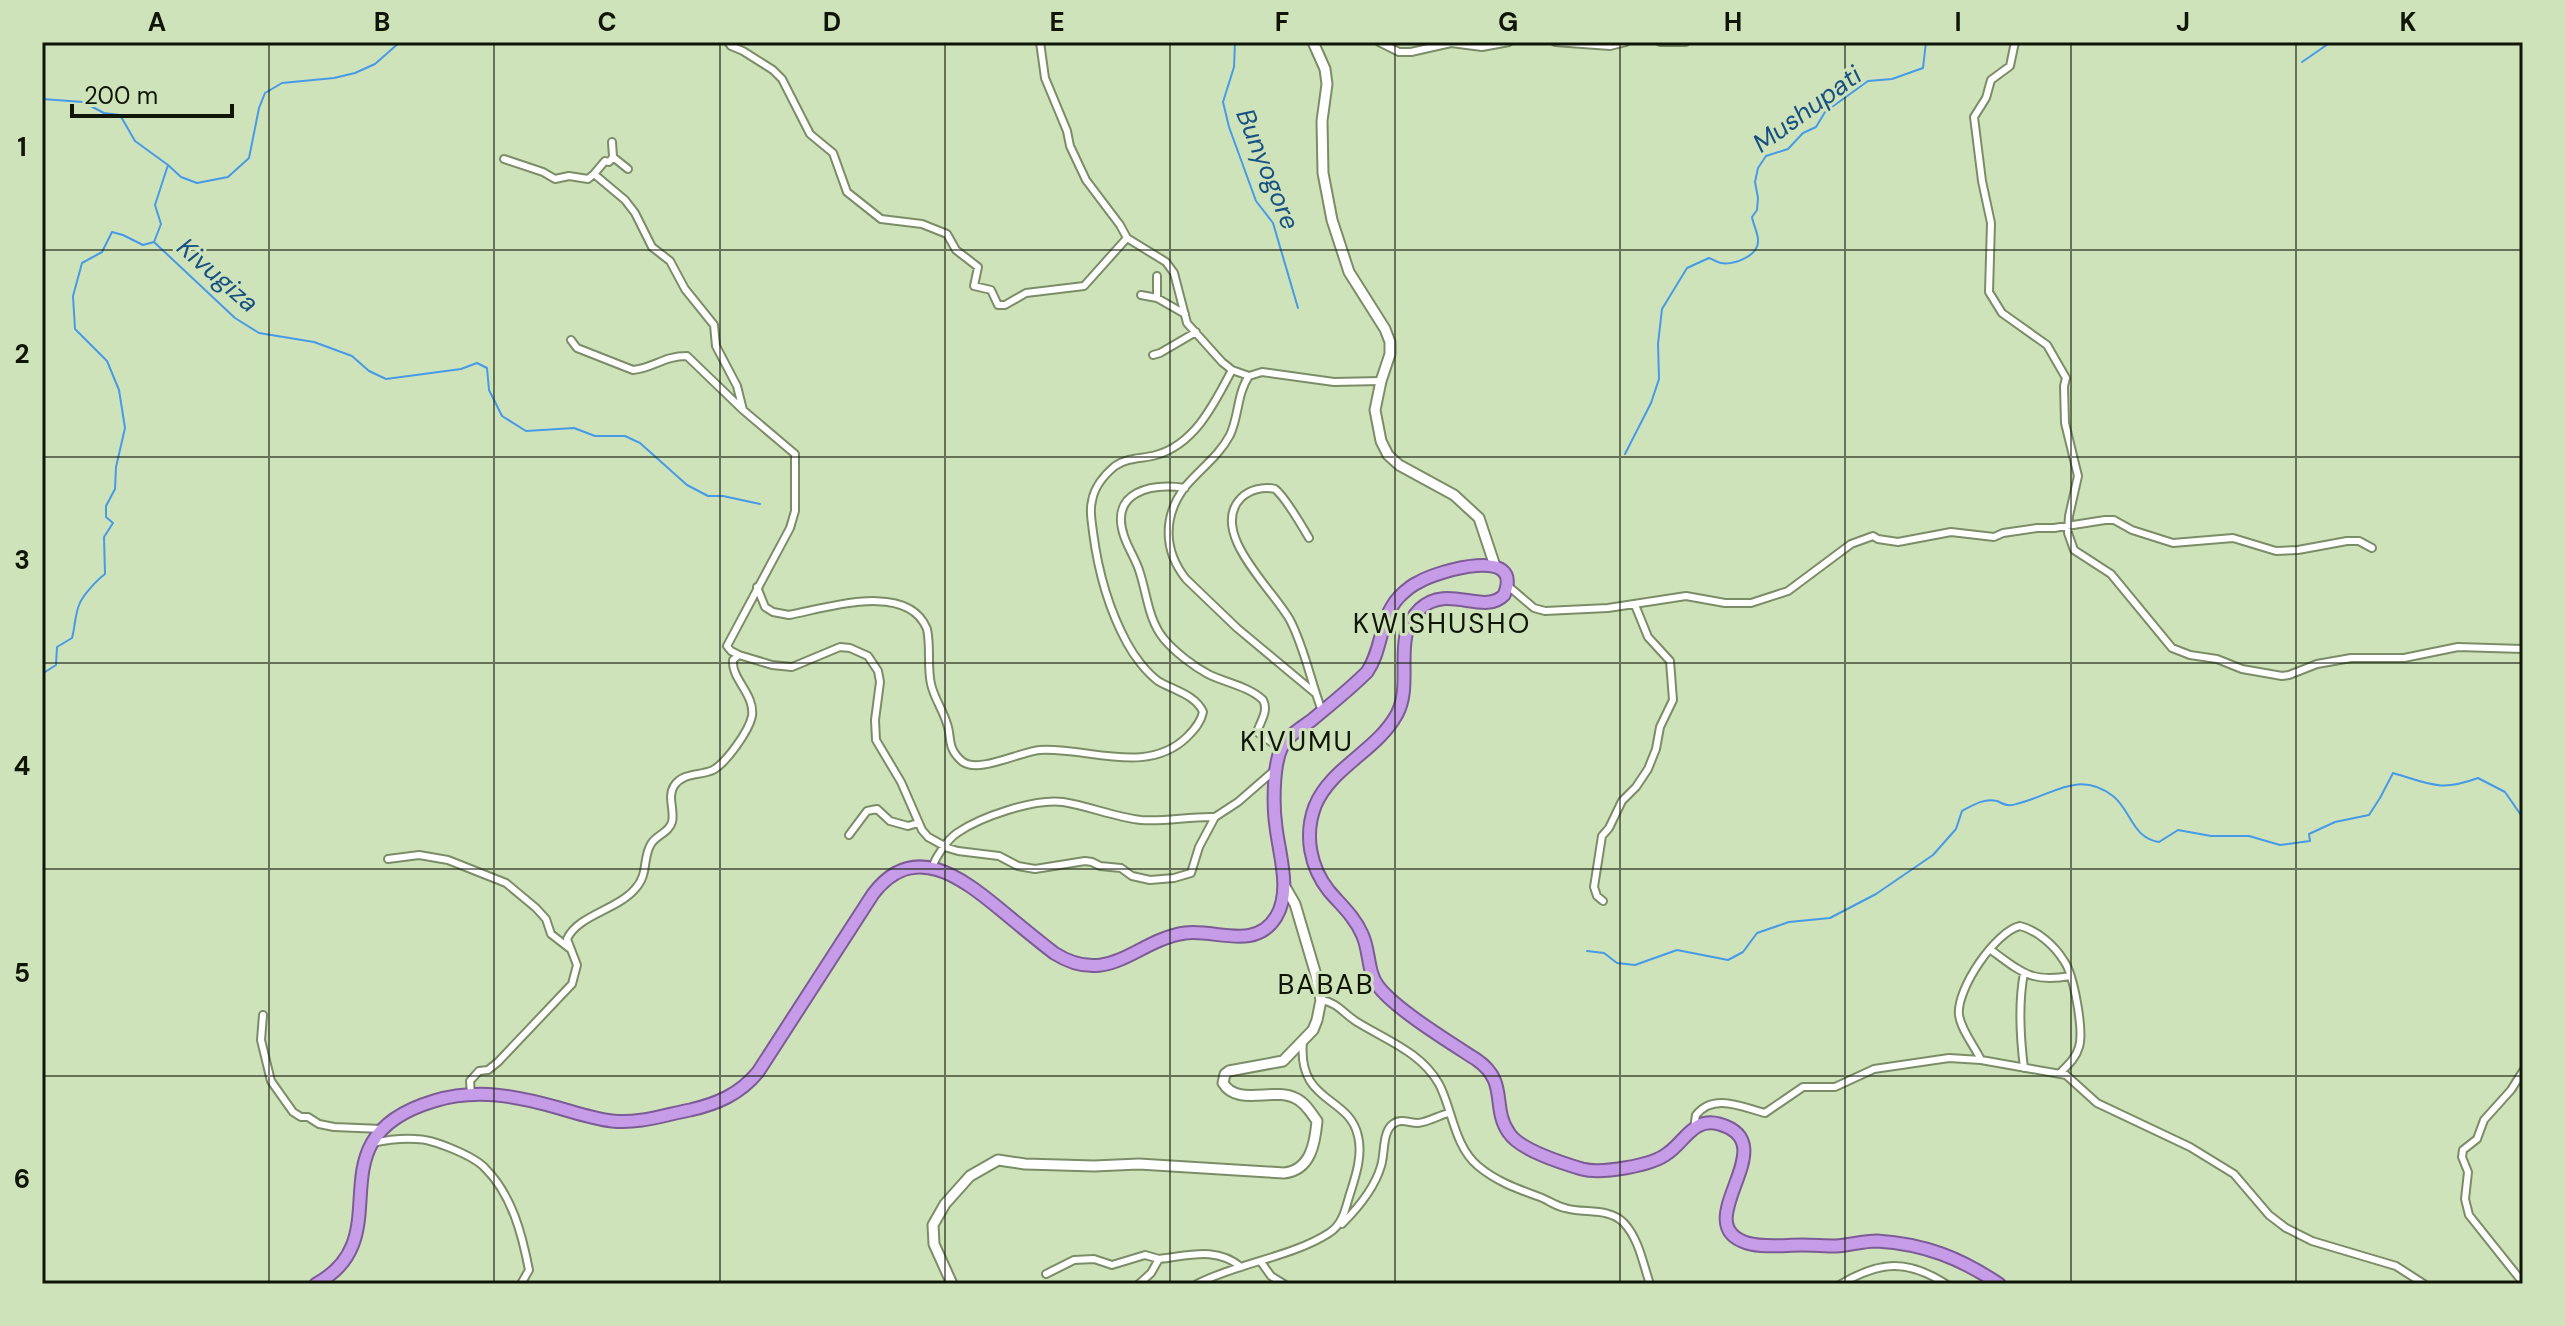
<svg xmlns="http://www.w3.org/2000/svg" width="2565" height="1326" font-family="'DM Sans',sans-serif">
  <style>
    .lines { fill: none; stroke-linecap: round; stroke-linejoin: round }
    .stream { stroke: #469ae6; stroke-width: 2 }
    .minor-casing { stroke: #7b8d67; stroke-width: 10 }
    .secondary-casing { stroke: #7b8d67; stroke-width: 13 }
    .trunk-casing { stroke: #7c5c95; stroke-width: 15 }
    .minor { stroke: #fff; stroke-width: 6 }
    .secondary { stroke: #fff; stroke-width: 9 }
    .trunk { stroke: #c69be7; stroke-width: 11 }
    .grid { fill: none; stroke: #0f1608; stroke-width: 2; stroke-opacity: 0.55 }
    .labels { text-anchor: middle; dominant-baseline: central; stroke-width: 6; stroke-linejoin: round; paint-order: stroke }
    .water-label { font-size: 26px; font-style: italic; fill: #175183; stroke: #cfe3bb }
    .quarter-label { font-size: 28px; letter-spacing: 2px; fill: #0f1608; stroke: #cfe3bb }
    .neatline { fill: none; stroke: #0f1608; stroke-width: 3 }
    .grid-label { font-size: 26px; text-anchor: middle; font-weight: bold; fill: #0f1608 }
  </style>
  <rect width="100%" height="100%" fill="#cfe3bb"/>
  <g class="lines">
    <!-- stream -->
    <path class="stream" d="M1235 42 1234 67 1223 102 1229 127 1256 201 1273 223 1298 308
      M2302 62 2331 42
      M42 99 83 102 104 113 120 115 135 141 168 165 181 177 197 183 228 177 249 158 259 108 265 93 282 83 334 78 355 73 375 64 400 42
      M154 242 235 318 259 333 314 342 352 356 369 371 386 379 461 369 477 363 487 368 489 390 502 416 526 431 574 428 595 436H625L640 443 687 485 708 496H723L760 504
      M1625 454 1651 403 1659 379 1658 344 1662 309 1687 268 1709 258C1710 258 1719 263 1721 263 1733 265 1757 257 1758 242 1759 235 1753 224 1752 217L1757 210 1758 198 1755 182 1758 168 1766 156 1788 149 1803 133 1816 127 1825 112 1868 81 1892 79 1923 68 1926 42
      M42 674 56 665 57 647 72 638C75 627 75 615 79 605 82 596 97 580 105 574L104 537 113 523 106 517V506L115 489 116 467 125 428 119 390 107 361 75 329 73 296 82 263 102 252 112 232 123 235 143 245 154 242 161 224 155 205 168 165
      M1587 951 1604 953 1617 963 1635 965 1677 950 1728 960 1743 952 1757 933 1789 922 1830 918 1876 894 1933 855 1956 829 1962 811C1973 805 1984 798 1997 801 2000 802 2004 805 2008 805 2012 806 2016 804 2020 803 2054 794 2079 770 2113 796 2131 810 2132 838 2159 842L2178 830 2211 836H2249L2280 845 2310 841 2309 834 2335 822 2369 815 2380 798 2393 773C2430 784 2440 792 2478 778L2505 792 2523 818"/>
    <defs>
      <path id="minor" d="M728 42 731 46 743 51 773 70 782 79 810 134 833 153 847 192 881 219 922 224 947 234 956 250 978 267 974 286 991 290 998 305H1005L1026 293 1084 286 1127 238
        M1040 42 1045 78 1067 131 1070 146 1086 180 1120 225 1127 238 1166 262 1174 273 1187 323 1222 362 1232 370 1249 376
        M1379 42 1399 52H1411L1451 43 1482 47 1509 42
        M1555 42 1610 46 1626 42
        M1660 42H1686
        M2015 42 2010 66 1991 80 1986 98 1974 117 1982 181 1991 223 1989 292 2002 313 2047 345 2066 378 2064 386 2065 423 2078 476 2069 516 2068 533 2074 550 2111 574 2172 648 2190 655 2217 659 2242 669 2282 676 2289 675 2317 664 2351 658H2404L2458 647 2523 649
        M613 157 628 169
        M594 174 605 161 609 162 613 157 612 142
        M1141 295 1157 298 1185 314
        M1157 298V276
        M571 340 577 348 633 370C654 368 663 356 687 356L743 410
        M1153 355 1160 353 1196 332
        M1185 488C1152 483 1109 491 1124 536 1128 548 1135 558 1139 570 1147 593 1148 620 1164 639 1175 652 1193 666 1208 674 1226 683 1248 686 1263 700 1269 711 1260 722 1257 732L1281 749
        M1309 538C1302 526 1284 496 1275 489 1263 486 1249 490 1241 498 1207 533 1277 593 1291 622 1305 650 1311 682 1322 711
        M1507 585 1534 608 1545 611 1608 608 1686 596 1725 603H1751L1788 591 1851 544 1873 536 1878 539 1898 542 1951 532 1994 537 2003 533 2037 528H2054L2105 520H2114L2132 530 2173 543 2233 538 2276 551 2298 550 2347 541H2359L2372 548
        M757 587 765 607 773 612 789 615C827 608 908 581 927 629 931 648 927 666 931 684 934 698 943 710 947 724 950 731 949 740 952 748 954 753 958 758 963 762 980 773 1019 752 1040 750 1088 747 1147 776 1187 737 1195 729 1201 722 1203 712 1196 695 1173 690 1158 681 1146 672 1134 656 1127 643 1108 608 1098 571 1093 532 1092 522 1089 511 1092 501 1094 488 1104 475 1115 466 1128 457 1142 459 1156 455 1195 444 1214 404 1232 370
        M739 655 772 665 792 667 840 647 850 648 868 656 878 671 880 682 875 720 876 740 901 782 922 830 928 837 948 848 958 851 999 856 1018 866 1035 869 1085 861 1092 862 1100 866 1121 868 1132 876 1150 880 1174 878 1191 873 1199 847 1215 817 1238 802 1276 769
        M1315 693 1237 628 1186 579C1163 550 1163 516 1185 487 1200 469 1219 456 1230 435 1239 416 1237 393 1249 376L1262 372 1334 382 1381 381
        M849 835 867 811 877 809 890 821 908 826 918 823
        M388 859 419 855 448 860 506 883 536 908 546 919 551 934 569 948
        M932 867C937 855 947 840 957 833 980 817 1035 798 1063 802 1089 806 1114 817 1141 820 1165 822 1190 816 1215 817
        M1603 901 1597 896 1594 887 1602 836 1609 828 1622 801 1636 787 1648 769 1656 749 1660 727 1673 700 1670 661 1648 637 1635 605
        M1991 950C2021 972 2031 983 2070 976
        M1321 1000C1337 1002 1344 1014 1357 1022 1386 1040 1421 1052 1439 1084 1452 1108 1454 1146 1478 1166 1496 1181 1515 1188 1537 1196 1547 1199 1555 1206 1565 1208 1584 1214 1609 1207 1624 1223 1639 1239 1643 1264 1650 1284
        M263 1015 261 1040 271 1081 293 1112 301 1117H308L319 1124 334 1127 382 1129
        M1981 1060C1975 1047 1961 1030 1959 1015 1956 989 1996 931 2020 926 2037 930 2055 946 2064 961 2074 975 2084 1031 2079 1047 2076 1058 2068 1065 2060 1073
        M2024 1068C2020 1036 2018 1004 2024 973
        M471 1094 470 1081 479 1071 488 1070 498 1062 572 984 577 965 567 939C578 915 617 910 635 889 649 874 642 859 651 844 656 835 669 833 672 822 675 810 667 797 674 786 683 772 700 776 713 770 726 763 749 731 752 716 755 694 731 679 733 660L739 655 731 651 727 646 790 528 795 511V454L743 410 737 386 716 346 714 325 685 289 670 261 652 247 635 213 625 200 594 174 588 179 569 176 555 179 543 172 504 159
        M1694 1128 1696 1115C1714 1092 1744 1108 1765 1113L1803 1087H1835L1874 1069 1949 1058 1981 1060 2066 1075 2097 1103 2190 1147 2234 1174 2269 1215 2286 1228 2312 1241 2396 1266 2424 1284
        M373 1143C386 1140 402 1138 416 1139 433 1139 474 1156 485 1168 512 1195 522 1234 529 1270L521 1284
        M1342 1224C1357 1209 1375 1187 1381 1166 1385 1154 1382 1132 1393 1124 1401 1118 1409 1123 1418 1123 1428 1122 1438 1116 1448 1113
        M1261 1262 1271 1276 1284 1284
        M1046 1274 1074 1260 1094 1259 1112 1265 1145 1255 1159 1259
        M2520 1279 2469 1215 2465 1199 2468 1172 2462 1157 2463 1150 2477 1139 2484 1120 2511 1090 2523 1071
        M1139 1284 1151 1273 1159 1259C1188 1256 1216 1246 1241 1267
        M1197 1284C1237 1263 1292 1257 1329 1233 1342 1225 1345 1211 1349 1197 1355 1178 1363 1156 1358 1136 1349 1095 1297 1104 1303 1041
        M1841 1284C1880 1261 1907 1259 1946 1284"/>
      <path id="secondary" d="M1313 42 1325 69 1327 84 1322 121 1323 173 1332 220 1349 272 1385 329 1390 342V354L1381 381 1375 410 1381 441 1388 455 1399 465 1454 495 1479 518 1495 566
        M952 1284 934 1244 933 1225 945 1204 970 1176 998 1160 1025 1164 1094 1166 1139 1164 1284 1173C1311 1170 1315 1143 1317 1121 1311 1113 1305 1102 1295 1098 1274 1087 1237 1107 1223 1083L1225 1074 1229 1071 1283 1061 1313 1030 1317 1020 1321 1000 1316 975 1295 904 1284 885"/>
      <path id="trunk" d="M316 1284C405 1236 307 1139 434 1101 477 1088 517 1096 559 1108 576 1113 594 1119 612 1121 639 1124 664 1115 690 1110 717 1104 740 1094 758 1072L873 894C914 840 962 878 1001 910 1019 925 1036 939 1054 953 1109 988 1136 940 1185 933 1216 929 1255 951 1276 917 1292 891 1279 854 1276 827 1273 807 1273 767 1281 749 1287 736 1301 728 1312 720 1331 704 1350 689 1367 672 1383 649 1379 619 1399 597 1405 591 1412 585 1419 582 1438 571 1525 545 1504 595 1484 616 1447 583 1420 609 1391 637 1414 682 1397 714 1377 751 1331 767 1315 806 1304 835 1310 867 1329 891 1341 905 1354 916 1362 934 1370 950 1367 972 1378 986 1395 1009 1451 1043 1477 1060 1509 1082 1491 1108 1509 1133 1520 1150 1562 1163 1582 1169 1601 1174 1652 1166 1668 1153 1685 1141 1694 1117 1719 1124 1788 1143 1685 1224 1747 1243 1764 1248 1784 1245 1802 1245 1813 1245 1825 1246 1836 1246 1850 1245 1863 1241 1877 1241 1925 1244 1960 1258 1999 1284"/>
    </defs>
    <!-- minor casing -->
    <use href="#minor" class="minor-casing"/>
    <!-- secondary casing -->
    <use href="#secondary" class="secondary-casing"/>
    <!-- trunk casing -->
    <use href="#trunk" class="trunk-casing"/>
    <!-- minor -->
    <use href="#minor" class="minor"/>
    <!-- secondary -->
    <use href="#secondary" class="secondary"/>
    <!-- trunk -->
    <use href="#trunk" class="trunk"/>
  </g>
  <!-- grid -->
  <path class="grid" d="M269 42V1284M494 42V1284M720 42V1284M945 42V1284M1170 42V1284M1395 42V1284M1620 42V1284M1845 42V1284M2071 42V1284M2296 42V1284M42 250H2523M42 457H2523M42 663H2523M42 869H2523M42 1076H2523"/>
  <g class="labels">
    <!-- water labels -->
    <g class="water-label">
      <text transform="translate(1807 109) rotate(-36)">Mushupati</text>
      <text transform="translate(1268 169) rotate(68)">Bunyogore</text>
      <text transform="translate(218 275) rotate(41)">Kivugiza</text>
    </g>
    <!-- quarter labels -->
    <g class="quarter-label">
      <text x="1442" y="623">KWISHUSHO</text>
      <text x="1297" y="741">KIVUMU</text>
      <text x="1326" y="984">BABAB</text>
    </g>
  </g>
  <!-- border -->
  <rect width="2565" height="1326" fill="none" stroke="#cfe3bb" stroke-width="88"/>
  <!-- scale -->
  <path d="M72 104v12h160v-12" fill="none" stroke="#0f1608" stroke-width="4"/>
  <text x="84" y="104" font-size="24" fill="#0f1608" stroke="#cfe3bb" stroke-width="6" paint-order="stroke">200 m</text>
  <rect x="44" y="44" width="2477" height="1238" class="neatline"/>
  <g class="grid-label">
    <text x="157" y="31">A</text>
    <text x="382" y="31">B</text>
    <text x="607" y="31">C</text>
    <text x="832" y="31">D</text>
    <text x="1057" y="31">E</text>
    <text x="1282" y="31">F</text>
    <text x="1508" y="31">G</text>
    <text x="1733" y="31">H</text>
    <text x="1958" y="31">I</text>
    <text x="2183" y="31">J</text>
    <text x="2408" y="31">K</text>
    <text x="22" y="156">1</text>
    <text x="22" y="363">2</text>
    <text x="22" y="569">3</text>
    <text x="22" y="775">4</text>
    <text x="22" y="982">5</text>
    <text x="22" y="1188">6</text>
  </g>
</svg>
